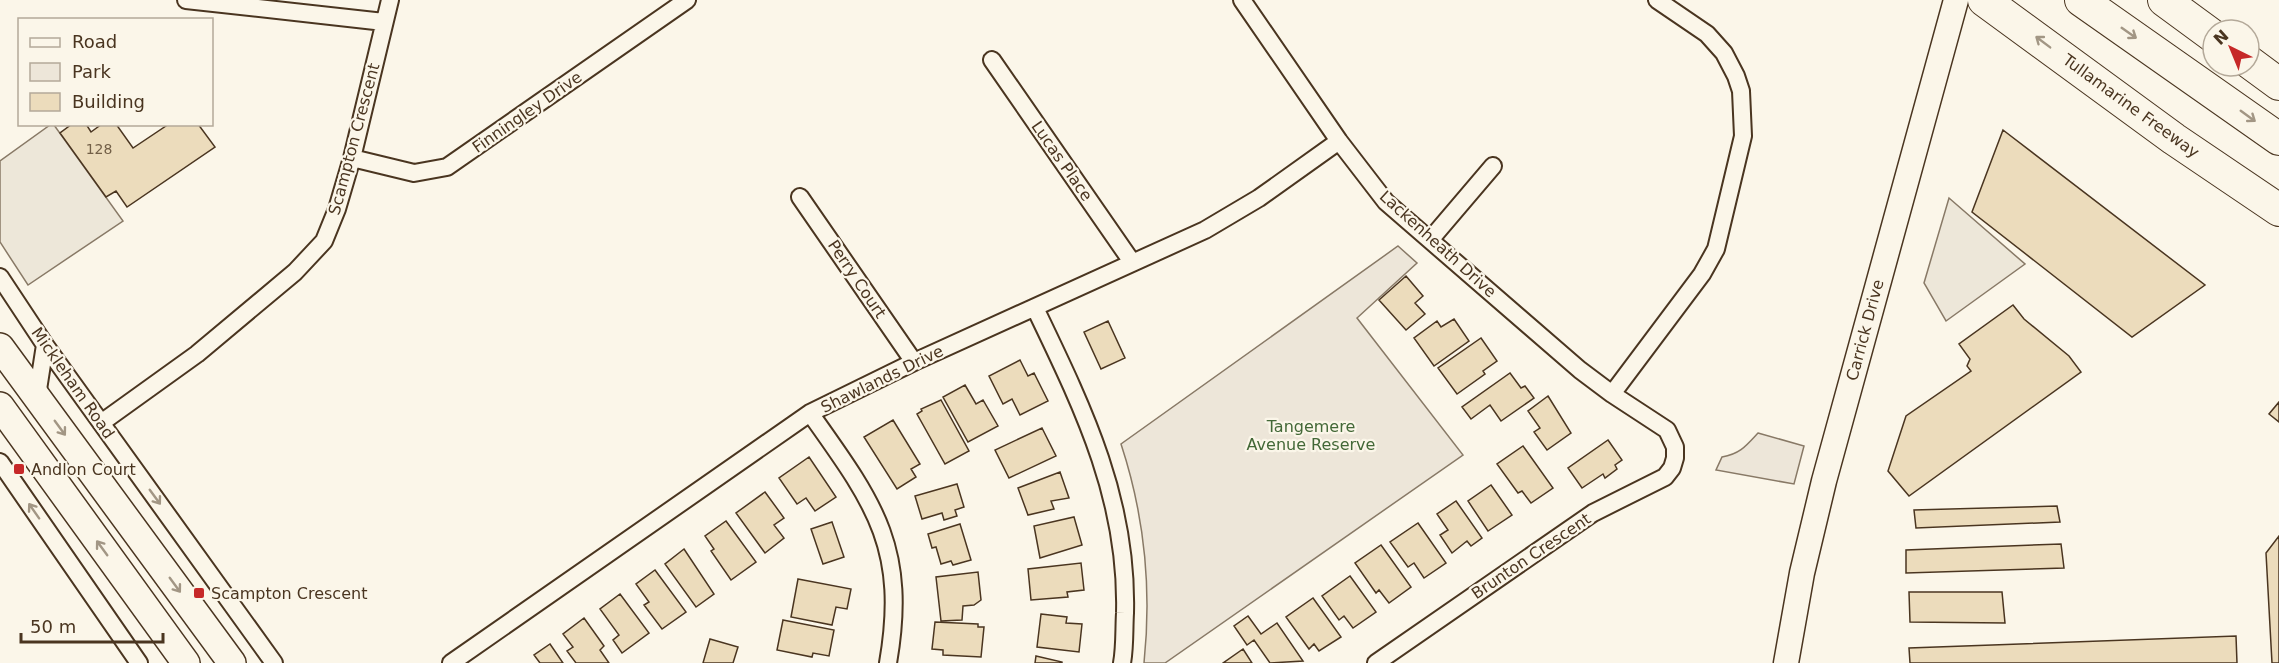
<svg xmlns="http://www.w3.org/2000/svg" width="2279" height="663" font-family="'DejaVu Sans',sans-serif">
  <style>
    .green { fill: #ede6d9; stroke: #887966; stroke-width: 1.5 }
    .parking { fill: #ede7d9; stroke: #887966; stroke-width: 1.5 }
    .building { fill: #ecdcbc; stroke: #4a3520; stroke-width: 1.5 }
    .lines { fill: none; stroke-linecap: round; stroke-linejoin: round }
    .street-casing { stroke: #4a3520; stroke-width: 20 }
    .secondary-casing { stroke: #4a3520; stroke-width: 27 }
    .primary-casing { stroke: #4a3520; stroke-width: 30 }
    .highway-casing { stroke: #4a3520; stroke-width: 34 }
    .street { stroke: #fbf6e9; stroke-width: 16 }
    .secondary { stroke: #fbf6e9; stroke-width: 24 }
    .primary { stroke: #fbf6e9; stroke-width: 27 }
    .highway { stroke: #fbf6e9; stroke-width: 32 }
    .oneway { stroke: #a29684 }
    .poi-dot { fill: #c62828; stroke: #fbf6e9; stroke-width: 2 }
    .labels { text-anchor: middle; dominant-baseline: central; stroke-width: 4.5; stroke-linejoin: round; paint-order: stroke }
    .number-label { font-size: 14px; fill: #725f47 }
    .street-label { font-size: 16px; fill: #4a3520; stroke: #fbf6e9 }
    .park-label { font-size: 16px; fill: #436837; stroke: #fbf6e9 }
    .poi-label { font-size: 16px; fill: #4a3520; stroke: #fbf6e9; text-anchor: start }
  </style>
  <rect width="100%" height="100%" fill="#fbf6e9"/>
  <!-- green -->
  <path class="green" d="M1398 246 1417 263 1357 318 1463 455 1165 663H1144C1152 587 1145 517 1121 444Z
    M1758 433 1804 446 1794 484 1716 470 1722 457C1740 454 1746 446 1758 433Z"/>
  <!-- parking -->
  <path class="parking" d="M50 125H54L123 221 28 285 0 242V161Z
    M1949 198 2025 264 1946 321 1924 283Z"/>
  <!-- building -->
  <path class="building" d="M72 124H86L91 132 102 124H116L133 148 169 124H198L215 147 127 207 116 191 106 197 60 133Z
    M2003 130 2205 285 2132 337 1972 212Z
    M1406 276 1423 296 1415 303 1425 314 1406 330 1379 300Z
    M2013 305 2024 319 2069 356 2081 372 1909 496 1888 471 1906 416 1971 371 1967 366 1970 359 1959 344Z
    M1454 319 1469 341 1434 366 1414 338 1437 321 1441 327Z
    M1108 321 1125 358 1101 369 1084 332Z
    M1481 338 1497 361 1483 371 1485 374 1457 394 1438 368Z
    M1020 360 1028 376 1034 373 1048 401 1020 415 1012 399 1003 404 989 376Z
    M1510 373 1521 388 1525 386 1534 398 1501 421 1490 405 1471 419 1462 407Z
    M965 385 976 404 983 400 998 426 968 442 943 397Z
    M1548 396 1571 433 1547 450 1534 432 1540 428 1528 411Z
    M941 400 969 451 945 464 917 414 922 411 921 409Z
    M2279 402V422L2269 414Z
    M893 420 920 464 911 469 916 477 897 489 864 437Z
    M1042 428 1056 456 1009 478 995 450Z
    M1608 440 1622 460 1615 465 1617 469 1605 478 1603 474 1582 488 1568 468Z
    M1523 446 1553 488 1531 503 1522 491 1518 493 1497 464Z
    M809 457 836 497 815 511 806 498 797 504 779 478Z
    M1060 472 1069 498 1051 501 1054 509 1028 515 1018 488Z
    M957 484 964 507 955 510 957 516 944 520 942 513 922 519 915 496Z
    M1491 485 1512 515 1488 531 1468 501Z
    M765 492 784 518 774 525 784 538 765 553 736 513Z
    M1456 501 1482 538 1471 546 1467 541 1452 553 1440 535 1448 530 1437 514Z
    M2057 506 2060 522 1916 528 1914 510Z
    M1074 517 1082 545 1040 558 1034 526Z
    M726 521 756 562 731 580 711 551 714 549 705 536Z
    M832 522 844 557 823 564 811 529Z
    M1418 523 1446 563 1424 578 1414 563 1408 567 1390 542Z
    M960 524 971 560 953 565 951 561 941 564 936 547 932 548 928 534Z
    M2279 536V663H2272L2266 553Z
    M2061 544 2064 568 1906 573V550Z
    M1381 545 1411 587 1389 603 1379 590 1376 593 1355 563Z
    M684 549 714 594 696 607 665 564Z
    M1081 563 1084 590 1067 592 1068 597 1031 600 1028 569Z
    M655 570 686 612 662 629 644 605 649 602 636 584Z
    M978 572 981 600 974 605 963 606 962 620 941 621 936 577Z
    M1350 576 1376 612 1353 628 1344 616 1339 620 1322 596Z
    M798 579 851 589 847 609 836 607 832 625 791 617Z
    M1909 592H2002L2005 623 1910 622Z
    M620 594 649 633 622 653 613 640 619 635 600 609Z
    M1313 598 1341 637 1319 651 1314 644 1309 649 1286 617Z
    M1041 614 1067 617 1066 623 1082 624 1079 652 1037 647Z
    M1248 616 1261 634 1277 623 1303 661 1270 663 1254 640 1247 645 1234 626Z
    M584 618 604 646 600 650 609 663H576L567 651 573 647 563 634Z
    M783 620 834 630 829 656 813 653 812 657 777 650Z
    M935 622 978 624V627H984L981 657 943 655V650L932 649Z
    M2236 636 2237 663H1910L1909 648Z
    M710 639 738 647 733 663H703Z
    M550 644 563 663H540L534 655Z
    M1243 649 1252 663H1223Z
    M1036 656 1062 662V663H1035Z"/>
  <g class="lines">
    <defs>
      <path id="street" d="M186 0 384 22
        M1242 0 1339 141 1386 202 1580 370 1612 394 1667 430 1675 447V458L1672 468 1665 477 1593 513 1376 663
        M992 60 1132 262
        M352 158 414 173 447 167 687 0
        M800 197 914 362
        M1430 240 1493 166
        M0 277 45 345 274 663
        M1035 308C1083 408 1128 499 1125 613 1124 629 1125 647 1122 663
        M1612 394 1702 274 1716 249 1743 136 1741 91 1736 76 1724 53 1707 34 1657 0
        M37 396 45 345
        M810 413C874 503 908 547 888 663
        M101 423 197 354 295 272 324 241 337 209 352 158 390 0
        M0 462 139 663
        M451 663 810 413 914 362 1205 230 1259 198 1339 141"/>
      <path id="secondary" d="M1786 663 1802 573 1824 481 1956 0"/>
      <path id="primary" d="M0 347 232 663
        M0 406 186 663"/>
      <path id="highway" d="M1984 0 2174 139 2279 210
        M2081 0 2279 139
        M2164 0 2213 36
        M2249 62 2279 84"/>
    </defs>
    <!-- street casing -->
    <use href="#street" class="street-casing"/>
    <!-- secondary casing -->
    <use href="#secondary" class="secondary-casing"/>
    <!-- primary casing -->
    <use href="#primary" class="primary-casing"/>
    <!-- highway casing -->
    <use href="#highway" class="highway-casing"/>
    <!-- street -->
    <use href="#street" class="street"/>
    <!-- secondary -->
    <use href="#secondary" class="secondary"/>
    <!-- primary -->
    <use href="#primary" class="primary"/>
    <!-- highway -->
    <use href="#highway" class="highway"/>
  </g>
  <!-- one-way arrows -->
  <defs><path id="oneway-shaft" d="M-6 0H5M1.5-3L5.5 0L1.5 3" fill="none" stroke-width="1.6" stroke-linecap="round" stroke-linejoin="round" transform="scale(1.5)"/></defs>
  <g class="oneway">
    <use href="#oneway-shaft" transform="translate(2129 33) rotate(35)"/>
    <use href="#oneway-shaft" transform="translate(2043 42) rotate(-143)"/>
    <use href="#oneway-shaft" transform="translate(2248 116) rotate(36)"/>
    <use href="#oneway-shaft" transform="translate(60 428) rotate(54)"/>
    <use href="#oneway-shaft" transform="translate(155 497) rotate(54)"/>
    <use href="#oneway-shaft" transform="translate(34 511) rotate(-125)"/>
    <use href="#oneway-shaft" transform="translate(102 548) rotate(-126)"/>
    <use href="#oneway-shaft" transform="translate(175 585) rotate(54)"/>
  </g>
  <!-- markers -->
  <g class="poi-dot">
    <rect x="13" y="463" width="12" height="12" rx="3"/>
    <rect x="193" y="587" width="12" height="12" rx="3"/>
  </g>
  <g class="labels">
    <!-- number labels -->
    <g class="number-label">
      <text x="99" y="149">128</text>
    </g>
    <!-- street labels -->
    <g class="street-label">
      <text transform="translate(2131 106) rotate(36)">Tullamarine Freeway</text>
      <text transform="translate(527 112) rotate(-35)">Finningley Drive</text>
      <text transform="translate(354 139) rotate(-75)">Scampton Crescent</text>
      <text transform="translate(1062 161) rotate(55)">Lucas Place</text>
      <text transform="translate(1438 244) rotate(42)">Lackenheath Drive</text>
      <text transform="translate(857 279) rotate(56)">Perry Court</text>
      <text transform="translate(1865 330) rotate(-75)">Carrick Drive</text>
      <text transform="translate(882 379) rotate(-26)">Shawlands Drive</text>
      <text transform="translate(73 383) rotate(55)">Mickleham Road</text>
      <text transform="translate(1531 556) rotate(-34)">Brunton Crescent</text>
    </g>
    <!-- park labels -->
    <g class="park-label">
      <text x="1311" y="426">Tangemere<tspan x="1311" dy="18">Avenue Reserve</tspan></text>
    </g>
    <!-- poi labels -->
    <g class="poi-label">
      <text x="31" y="469">Andlon Court</text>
      <text x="211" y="593">Scampton Crescent</text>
    </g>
  </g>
  <!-- legend -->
  <rect x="18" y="18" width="195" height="108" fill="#fbf6e9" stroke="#b4a999" stroke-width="1.5"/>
  <rect x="30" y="38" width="30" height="9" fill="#fbf6e9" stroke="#b4a999" stroke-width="1.5"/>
  <text x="72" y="48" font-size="18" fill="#4a3520">Road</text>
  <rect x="30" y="63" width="30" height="18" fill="#ede6d9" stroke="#b4a999" stroke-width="1.5"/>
  <text x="72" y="78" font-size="18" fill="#4a3520">Park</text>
  <rect x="30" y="93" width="30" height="18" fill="#ecdcbc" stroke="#b4a999" stroke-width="1.5"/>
  <text x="72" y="108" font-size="18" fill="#4a3520">Building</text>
  <!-- north arrow -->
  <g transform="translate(2231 48) rotate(317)"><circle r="28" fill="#fbf6e9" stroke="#b4a999" stroke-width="1.5"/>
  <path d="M0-4.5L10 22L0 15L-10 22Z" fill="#c62828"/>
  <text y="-9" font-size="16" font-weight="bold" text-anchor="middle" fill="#4a3520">N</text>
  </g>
  <!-- scale -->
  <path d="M21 633v9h142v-9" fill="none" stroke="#4a3520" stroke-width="3"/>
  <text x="30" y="633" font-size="18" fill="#4a3520" stroke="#fbf6e9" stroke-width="4.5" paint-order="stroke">50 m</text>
</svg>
